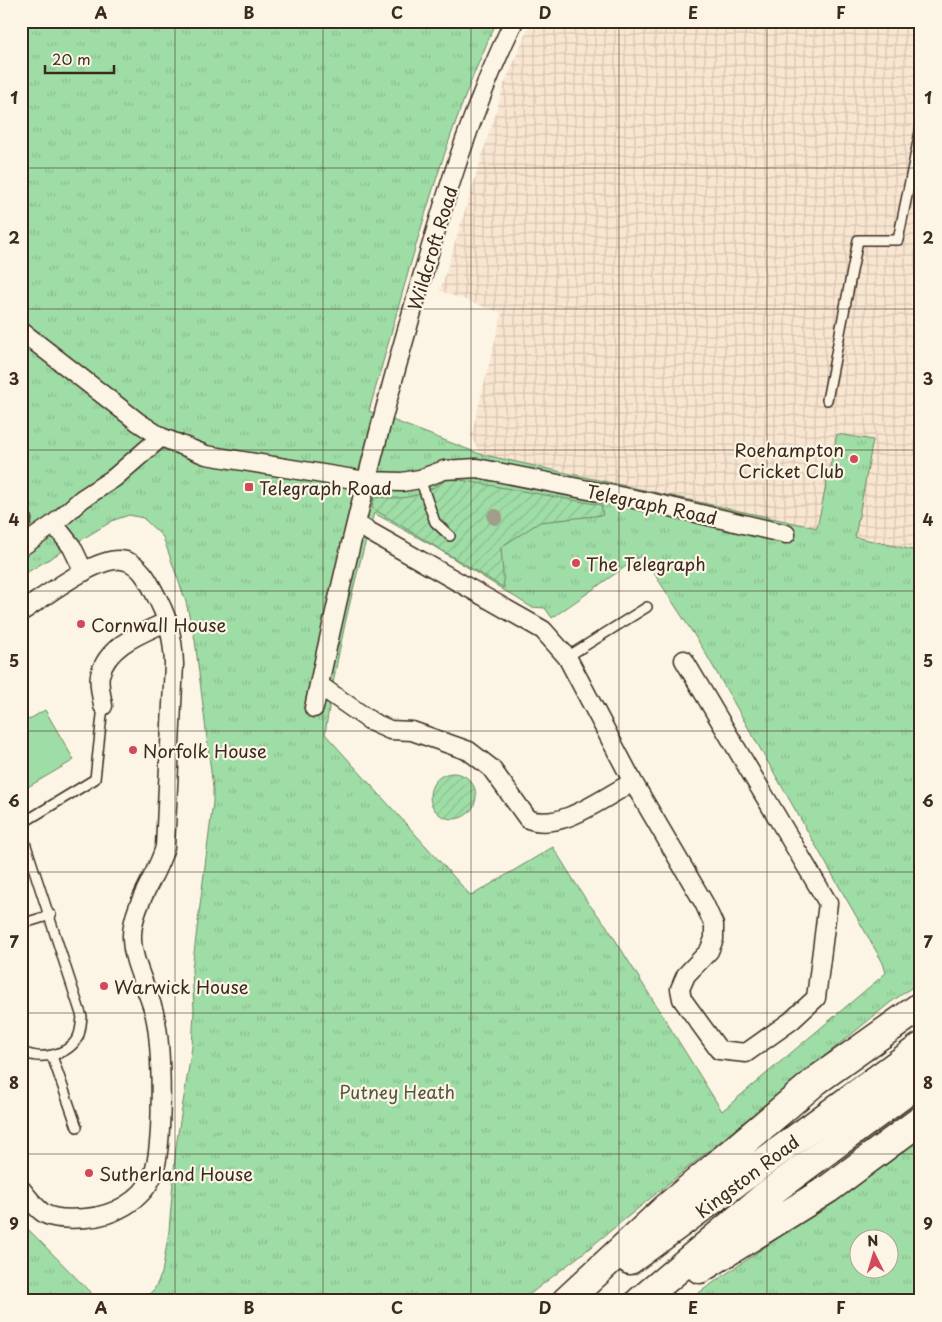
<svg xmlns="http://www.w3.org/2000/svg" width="942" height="1322" font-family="'Playpen Sans',sans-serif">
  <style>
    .industrial { fill: url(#industrial-grid) }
    .grass { fill: #9fdda6; stroke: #6d8462 }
    .park { fill: url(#park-tufts); stroke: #6d8462; fill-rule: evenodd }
    .garden { fill: url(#garden-furrows); stroke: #6d8462 }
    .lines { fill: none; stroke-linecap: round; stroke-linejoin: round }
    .service-casing { stroke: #3b2a1e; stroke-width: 12 }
    .minor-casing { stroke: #3b2a1e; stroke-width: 21 }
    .trunk-casing { stroke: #3b2a1e; stroke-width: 31 }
    .service { stroke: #fcf5e5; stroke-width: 9 }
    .minor { stroke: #fcf5e5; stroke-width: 18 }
    .trunk { stroke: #fcf5e5; stroke-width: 28 }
    .tree { fill: #a09e8a }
    .grid { fill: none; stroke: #3b2a1e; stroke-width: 1; stroke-opacity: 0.55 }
    .poi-dot { fill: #d1495b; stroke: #fcf5e5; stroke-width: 2 }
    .labels { text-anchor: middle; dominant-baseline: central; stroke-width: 4.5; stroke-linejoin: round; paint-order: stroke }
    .street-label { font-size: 18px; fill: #3b2a1e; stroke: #fcf5e5 }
    .poi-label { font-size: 18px; fill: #3b2a1e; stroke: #fcf5e5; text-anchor: start }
    .park-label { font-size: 18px; fill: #545740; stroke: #fcf5e5 }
    .neatline { fill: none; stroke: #3b2a1e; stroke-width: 2 }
    .grid-label { font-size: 16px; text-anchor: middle; font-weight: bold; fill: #3b2a1e }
  </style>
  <defs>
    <pattern id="industrial-grid" width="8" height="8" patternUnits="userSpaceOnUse" patternTransform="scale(1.25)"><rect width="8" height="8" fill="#f9e6d1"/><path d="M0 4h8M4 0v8" fill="none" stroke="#d6c5b3"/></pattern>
    <pattern id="park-tufts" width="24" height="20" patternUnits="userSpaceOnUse" patternTransform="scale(1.25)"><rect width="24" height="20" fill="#9fdda6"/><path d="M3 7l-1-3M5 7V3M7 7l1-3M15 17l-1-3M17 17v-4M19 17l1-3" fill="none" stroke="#8abe8e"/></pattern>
    <pattern id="garden-furrows" width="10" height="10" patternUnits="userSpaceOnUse" patternTransform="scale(1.25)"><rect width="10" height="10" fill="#9fdda6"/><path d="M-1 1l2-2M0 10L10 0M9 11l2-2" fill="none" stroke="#8abe8e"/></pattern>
  </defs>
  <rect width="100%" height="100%" fill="#fcf5e5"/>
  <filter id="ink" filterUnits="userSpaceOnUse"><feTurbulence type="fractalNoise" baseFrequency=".02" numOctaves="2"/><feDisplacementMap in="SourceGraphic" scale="10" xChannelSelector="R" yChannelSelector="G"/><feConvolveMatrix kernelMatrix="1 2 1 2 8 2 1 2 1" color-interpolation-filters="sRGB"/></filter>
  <g filter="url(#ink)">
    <!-- industrial -->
    <path class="industrial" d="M531 21H921V552L855 537 872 440 837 434 817 528 480 454 471 436 502 313 440 291 504 85Z"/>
    <!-- grass -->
    <path class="grass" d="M45 710 74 760 21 791V724Z"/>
    <!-- park -->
    <path class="park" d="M21 21H497C439 145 407 280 369 411L480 454 817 528 837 434 873 440 855 537 921 552V981L891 1002 587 1250 521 1301H143L155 1288 162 1273 169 1231 176 1146 192 1047 194 1011 192 969 213 802V788L195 640 186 602 163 537 143 518 129 515 114 520 21 576ZM374 513 435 547 531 607 545 608 552 618 642 555 702 647 883 963 886 973 722 1111 606 925 588 903 553 847 471 896 325 734C335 662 353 582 374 513Z
      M921 1139V1301H687ZM860 1240H890V1270H860Z
      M21 1222 99 1301H21Z"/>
    <!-- garden -->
    <path class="garden" d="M449 478 601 505 603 515 540 522 501 547 504 588 372 508 374 497C410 500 419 497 449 478Z
      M430 796a23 23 0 1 1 46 0a23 23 0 1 1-46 0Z"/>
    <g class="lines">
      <defs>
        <path id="service" d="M827 400 858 240H898L921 127
          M420 479 435 522 450 536
          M567 657 647 607
          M21 824 95 779 103 706
          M21 830 82 1017C81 1023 81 1031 78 1037 68 1056 39 1061 21 1051
          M21 924 51 915
          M52 1056 77 1127"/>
        <path id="minor" d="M21 331 138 422 161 437 206 455 366 481 402 482 420 479 444 470 477 468 649 502 786 534
          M21 516 22 520
          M54 524 72 547 84 572
          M356 524 543 630 567 657 633 782 704 903 714 925V939L709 951 686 975 680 989 682 999 719 1050 746 1053 791 1021 816 998 828 903 684 660
          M21 547 54 524 82 499 114 478 161 437
          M21 612C43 598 101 552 126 561 140 565 148 580 154 592 168 617 173 636 174 664L165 847C157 876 133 904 132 935 131 962 149 990 155 1016 162 1047 164 1146 153 1175 142 1201 113 1216 86 1218 74 1219 52 1220 42 1212 34 1206 28 1197 21 1189
          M319 685 372 722 390 730 412 731 469 751 491 768 528 819C561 832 604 797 633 782
          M103 706C102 697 98 684 100 675 108 644 143 633 168 621
          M314 708C343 570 377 433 416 298 443 204 471 109 514 21"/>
        <path id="trunk" d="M630 1260 921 1047
          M700 1269 828 1189 921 1120
          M566 1301 665 1209 817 1080 921 1006
          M640 1301 764 1197 921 1081"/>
      </defs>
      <!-- service casing -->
      <use href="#service" class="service-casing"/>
      <!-- minor casing -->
      <use href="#minor" class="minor-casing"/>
      <!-- trunk casing -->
      <use href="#trunk" class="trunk-casing"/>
      <!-- service -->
      <use href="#service" class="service"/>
      <!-- minor -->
      <use href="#minor" class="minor"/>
      <!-- trunk -->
      <use href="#trunk" class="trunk"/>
    </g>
    <!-- trees -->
    <circle class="tree" cx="495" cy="517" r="8"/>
  </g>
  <!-- grid -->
  <path class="grid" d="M175 21V1301M323 21V1301M471 21V1301M619 21V1301M767 21V1301M21 168H921M21 309H921M21 450H921M21 591H921M21 731H921M21 872H921M21 1013H921M21 1154H921"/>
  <!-- markers -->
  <g class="poi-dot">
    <circle cx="854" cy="459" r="5"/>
    <rect x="244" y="482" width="10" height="10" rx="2.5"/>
    <circle cx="576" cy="563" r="5"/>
    <circle cx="81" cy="624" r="5"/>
    <circle cx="133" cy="750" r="5"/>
    <circle cx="104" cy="986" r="5"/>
    <circle cx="89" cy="1173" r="5"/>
  </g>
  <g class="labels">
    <!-- street labels -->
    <g class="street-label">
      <text transform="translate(432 248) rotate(-73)">Wildcroft Road</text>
      <text transform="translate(652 504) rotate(12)">Telegraph Road</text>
      <text transform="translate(747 1176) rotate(-37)">Kingston Road</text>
    </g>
    <!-- poi labels -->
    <g class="poi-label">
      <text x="844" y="449" text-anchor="end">Roehampton<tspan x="844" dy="21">Cricket Club</tspan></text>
      <text x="259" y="487">Telegraph Road</text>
      <text x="586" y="563">The Telegraph</text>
      <text x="91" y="624">Cornwall House</text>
      <text x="143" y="750">Norfolk House</text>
      <text x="114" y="986">Warwick House</text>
      <text x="99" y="1173">Sutherland House</text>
    </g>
    <!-- park labels -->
    <g class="park-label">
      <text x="397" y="1091">Putney Heath</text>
    </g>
  </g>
  <!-- margin -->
  <rect width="942" height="1322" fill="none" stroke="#fcf5e5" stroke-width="55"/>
  <!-- north arrow -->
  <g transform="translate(874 1254) rotate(355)"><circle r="24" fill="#fcf5e5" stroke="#afa495"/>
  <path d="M0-4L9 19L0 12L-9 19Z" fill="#d1495b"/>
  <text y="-8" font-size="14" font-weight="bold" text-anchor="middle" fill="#3b2a1e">N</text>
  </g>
  <!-- scale -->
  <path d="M45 65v8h69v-8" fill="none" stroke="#3b2a1e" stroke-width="2.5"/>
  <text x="52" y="65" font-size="15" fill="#3b2a1e" stroke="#fcf5e5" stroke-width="4" paint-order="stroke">20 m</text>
  <rect x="28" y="28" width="886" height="1266" class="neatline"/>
  <g class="grid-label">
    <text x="101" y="19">A</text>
    <text x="249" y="19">B</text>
    <text x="397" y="19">C</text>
    <text x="545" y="19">D</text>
    <text x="693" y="19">E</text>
    <text x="841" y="19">F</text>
    <text x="14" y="104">1</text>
    <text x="928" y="104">1</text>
    <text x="14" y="244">2</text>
    <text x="928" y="244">2</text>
    <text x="14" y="385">3</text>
    <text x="928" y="385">3</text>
    <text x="14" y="526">4</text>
    <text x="928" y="526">4</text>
    <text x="14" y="667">5</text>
    <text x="928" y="667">5</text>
    <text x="14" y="807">6</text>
    <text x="928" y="807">6</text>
    <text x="14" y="948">7</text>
    <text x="928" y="948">7</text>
    <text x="14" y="1089">8</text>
    <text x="928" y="1089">8</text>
    <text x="14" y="1230">9</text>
    <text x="928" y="1230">9</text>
    <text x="101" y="1314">A</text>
    <text x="249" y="1314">B</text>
    <text x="397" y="1314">C</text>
    <text x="545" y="1314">D</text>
    <text x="693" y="1314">E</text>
    <text x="841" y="1314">F</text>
  </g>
</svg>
